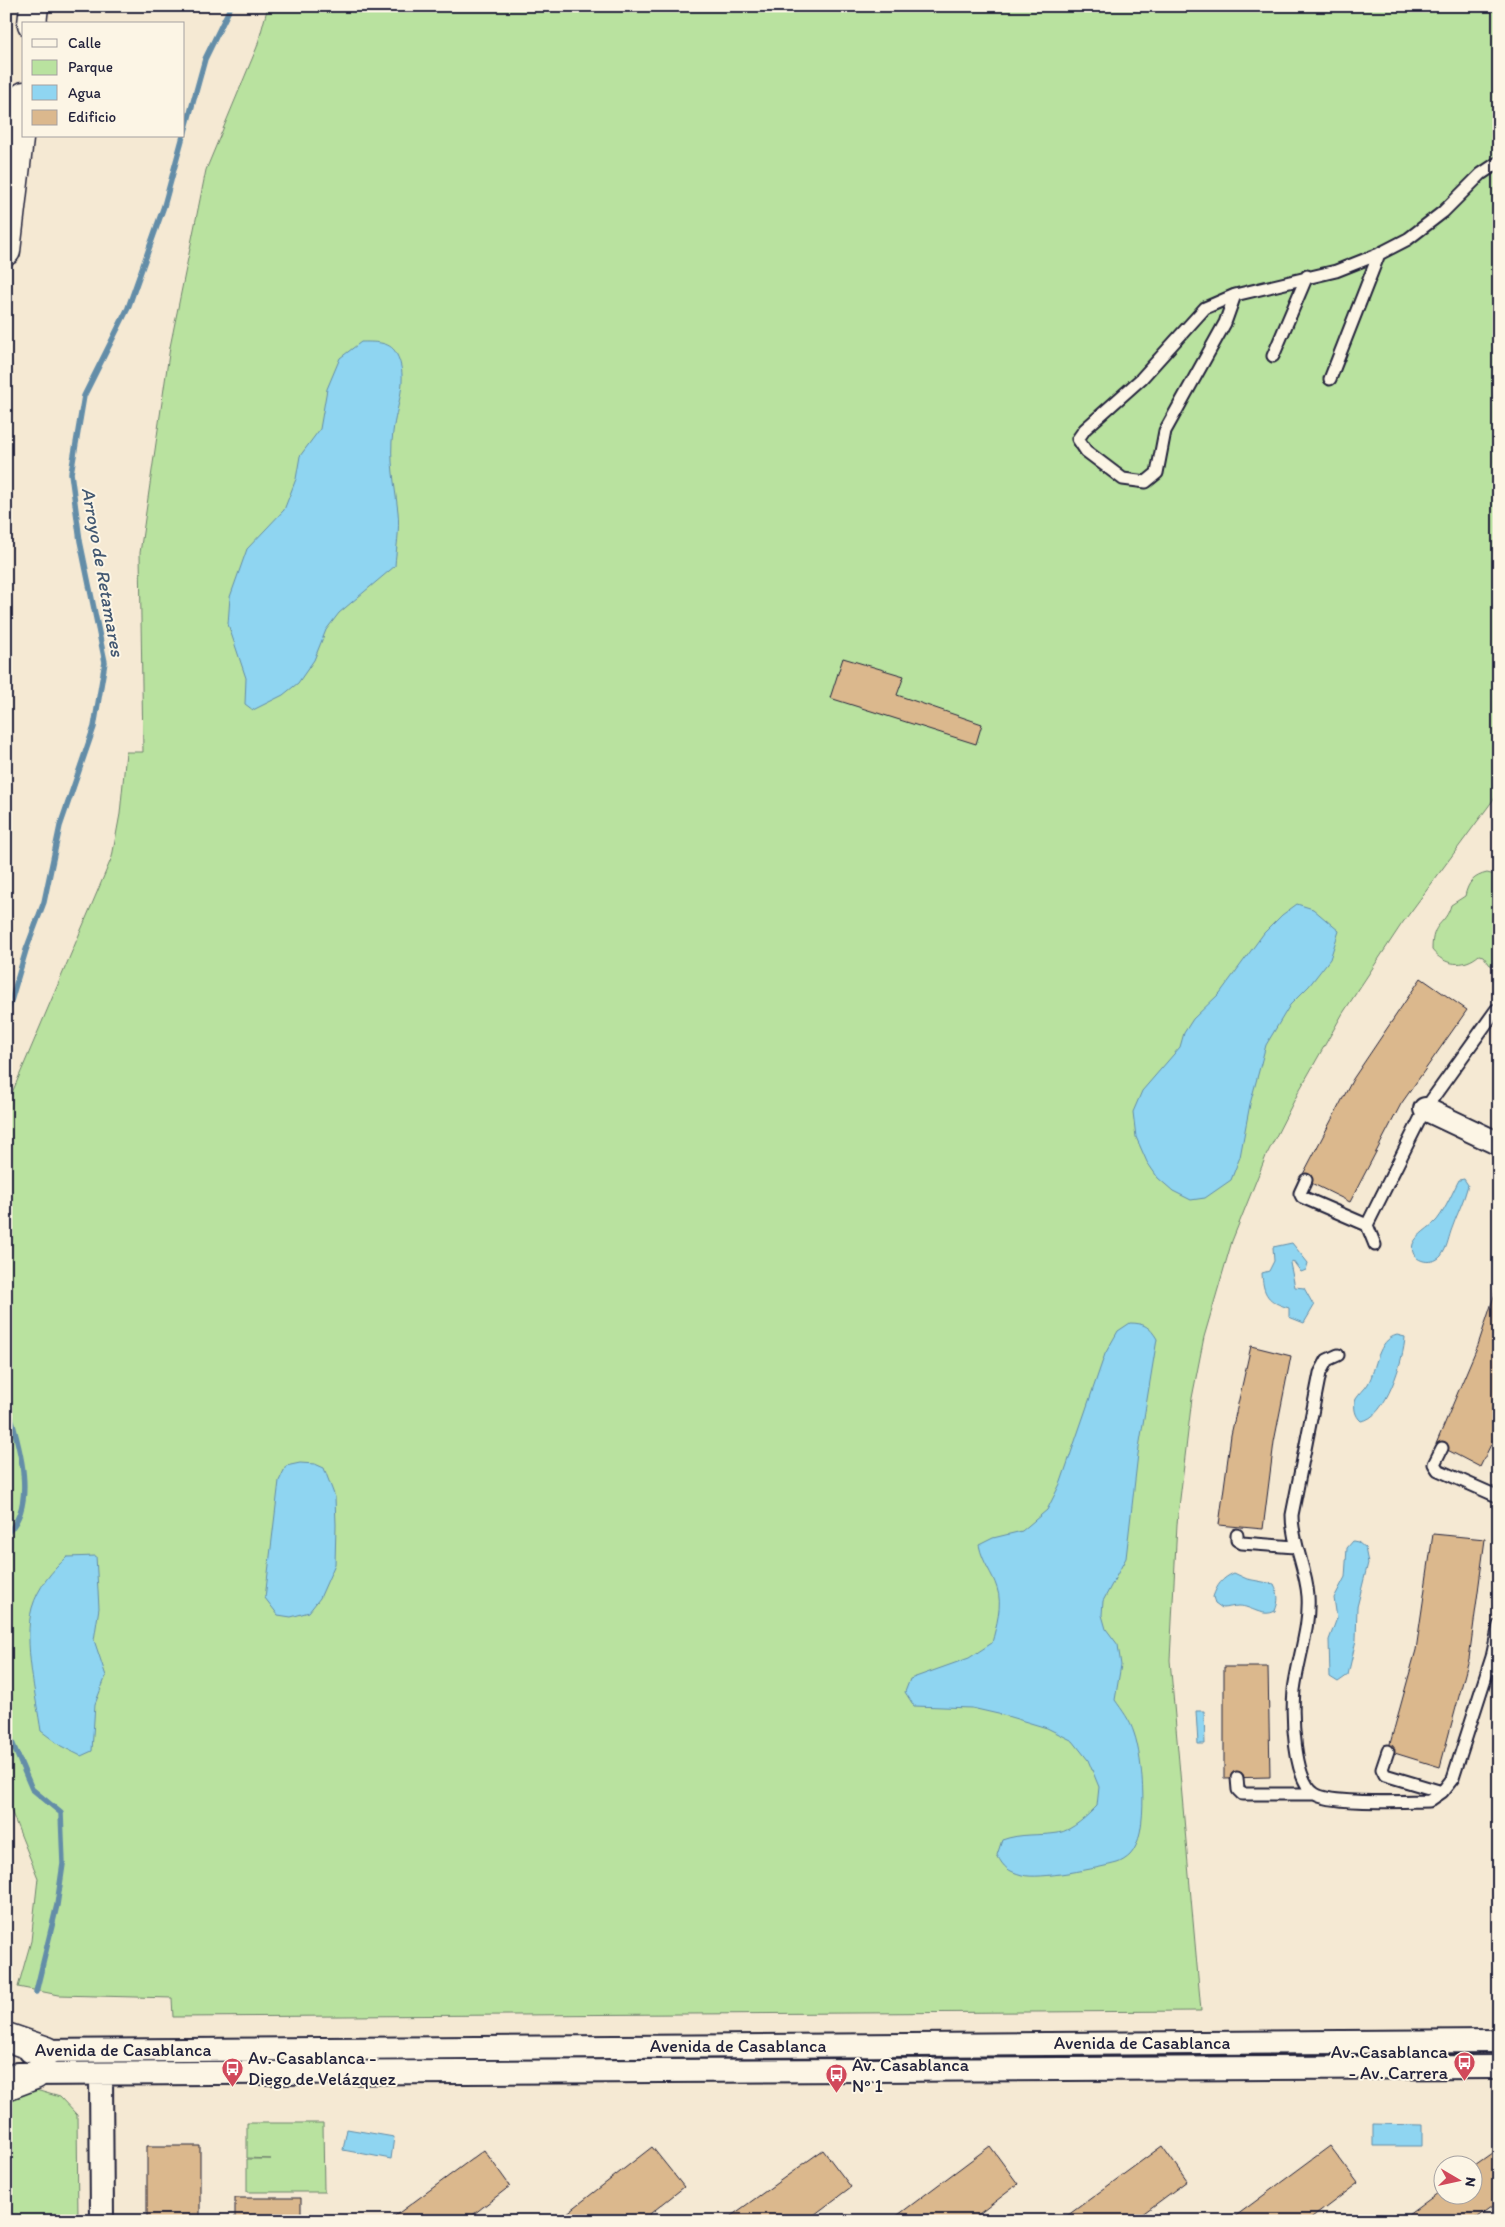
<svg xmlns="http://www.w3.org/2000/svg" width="1505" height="2227" font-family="Itim,sans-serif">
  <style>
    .green { fill: #b9e29f; stroke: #6e826d }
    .water { fill: #8fd5f1; stroke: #638da8 }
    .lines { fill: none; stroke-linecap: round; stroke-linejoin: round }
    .stream { stroke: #638da8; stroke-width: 5.5 }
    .building { fill: #dbb88d; stroke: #22223b }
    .lane-casing { stroke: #22223b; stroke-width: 15 }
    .street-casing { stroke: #22223b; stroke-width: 26 }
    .highway-casing { stroke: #22223b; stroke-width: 31 }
    .lane { stroke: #fcf5e5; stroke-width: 11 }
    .street { stroke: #fcf5e5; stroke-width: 22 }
    .highway { stroke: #fcf5e5; stroke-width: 28 }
    .labels { text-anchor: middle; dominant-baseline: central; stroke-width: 4; stroke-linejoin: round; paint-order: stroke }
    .street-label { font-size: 18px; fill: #22223b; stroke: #fcf5e5 }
    .poi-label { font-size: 18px; fill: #22223b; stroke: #fcf5e5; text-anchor: start }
    .water-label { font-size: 19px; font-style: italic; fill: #435872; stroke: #fcf5e5 }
  </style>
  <rect width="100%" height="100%" fill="#f5e9d3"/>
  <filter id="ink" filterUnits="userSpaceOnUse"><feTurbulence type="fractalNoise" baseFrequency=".02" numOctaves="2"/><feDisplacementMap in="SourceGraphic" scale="10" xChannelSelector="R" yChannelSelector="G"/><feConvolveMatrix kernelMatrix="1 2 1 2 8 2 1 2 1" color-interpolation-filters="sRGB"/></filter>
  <g filter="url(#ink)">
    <!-- green -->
    <path class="green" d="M268 6H1499V792L1401 925 1343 1013 1300 1089 1266 1156 1232 1241 1204 1337 1192 1398 1177 1524 1170 1660 1201 2011 173 2017 172 1998 59 1995 18 1987 31 1941 38 1878 6 1798V1107L112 857 120 814 126 752H143L140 553 170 347 206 170 257 47Z
      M1487 873 1499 876V966L1490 965 1483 956 1479 955C1464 968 1444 966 1432 950 1432 920 1445 927 1451 905L1465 896C1468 882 1474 876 1487 873Z
      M29 2088 60 2097 77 2115 78 2221H6V2094Z
      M247 2123H323L324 2192H247V2159H271L247 2158Z"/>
    <!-- water -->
    <path class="water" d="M361 342C373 342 390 341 396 353 410 378 396 406 393 432 389 459 395 485 398 512 400 530 396 549 395 566L339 613 326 630 314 660 298 683 283 695 253 710 245 704 246 678 228 624 230 597 247 549 284 510 296 479 300 456 320 429 327 389 340 358Z
      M1297 904 1313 909 1339 931 1330 959 1309 986 1290 1005 1266 1045 1250 1104 1240 1157 1231 1180 1205 1198 1191 1200 1173 1191 1158 1178 1147 1162 1136 1137 1133 1112 1142 1091 1180 1047 1184 1033 1193 1019 1220 993 1264 933 1282 915Z
      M1464 1179 1468 1185C1464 1201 1456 1216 1451 1231 1448 1240 1447 1248 1441 1256 1432 1267 1408 1261 1413 1244 1417 1234 1430 1228 1437 1220 1447 1207 1452 1193 1459 1180Z
      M1292 1243 1308 1263 1306 1270 1301 1272 1293 1261 1290 1263 1295 1287 1304 1288 1314 1306 1304 1323 1289 1317V1308C1268 1302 1263 1295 1262 1273L1269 1271 1274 1261 1273 1247Z
      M1130 1323C1144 1323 1150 1327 1157 1339L1138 1454 1126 1558 1103 1601 1102 1615 1106 1629 1118 1645 1121 1665 1115 1700C1122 1710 1130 1720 1134 1733 1143 1758 1150 1835 1130 1855 1127 1858 1121 1862 1117 1863 1099 1868 1039 1880 1022 1875 1008 1871 1004 1868 997 1855L1002 1840C1021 1833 1039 1836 1058 1833 1073 1830 1087 1816 1097 1806L1099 1787 1088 1760 1073 1741 1047 1728 1007 1716 972 1708 914 1706 905 1692 910 1679 969 1658 992 1643C996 1626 1003 1605 997 1588 992 1572 983 1564 979 1545L993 1538 1022 1531 1047 1510 1061 1482 1105 1354 1118 1331Z
      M1397 1335 1405 1337C1404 1358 1386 1419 1361 1421 1355 1416 1353 1407 1356 1399 1359 1394 1365 1389 1368 1384 1377 1368 1377 1340 1397 1335Z
      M300 1463 315 1464 324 1468 335 1497 336 1525 335 1564 320 1598 309 1612 291 1617 278 1615 265 1598 279 1481 286 1466Z
      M1353 1541 1358 1542 1365 1548 1368 1563 1357 1607 1356 1640 1348 1675 1338 1682 1330 1677 1329 1640 1337 1618 1334 1598 1345 1577 1347 1548Z
      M96 1556 99 1608 94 1640 106 1676 95 1704 92 1751 81 1756 61 1746 41 1731C36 1697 23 1641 32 1608 38 1587 52 1571 67 1557Z
      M1234 1573 1247 1579 1274 1584C1279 1594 1279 1601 1275 1611 1263 1618 1251 1606 1239 1606 1233 1606 1227 1608 1222 1608L1215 1603 1213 1597C1217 1585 1222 1578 1234 1573Z
      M1196 1711H1204L1205 1744H1198Z
      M1373 2124 1422 2125V2146H1373Z
      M347 2129 394 2137 391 2159 343 2150Z"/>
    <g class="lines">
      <!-- stream -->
      <path class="stream" d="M184 135 205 59 231 6
        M6 1018 26 950 44 902 60 826 94 727 105 662 80 541 71 473 84 396 128 308 164 206 183 136
        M6 1401C17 1438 40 1505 6 1534
        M6 1716 8 1733 32 1789 61 1813 63 1864 57 1905 36 1992"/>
    </g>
    <!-- building -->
    <path class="building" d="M843 658 904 676 897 695 982 724 976 744 830 698Z
      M1421 978 1467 1010 1401 1104 1350 1202 1301 1178 1353 1079Z
      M1499 1281V1428L1480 1467 1436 1444 1478 1345Z
      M1251 1346 1291 1356 1274 1442 1263 1529 1219 1525 1231 1435Z
      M1433 1534 1485 1539 1469 1659 1440 1767 1388 1751 1416 1650Z
      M1224 1667H1268L1270 1777 1224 1778Z
      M147 2146H200V2221H147Z
      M990 2146 1018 2184 970 2221H890Z
      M1162 2146 1187 2181 1133 2221H1060Z
      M1330 2146 1358 2183 1308 2221H1229Z
      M652 2147 684 2187 641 2221H557Z
      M1499 2149V2202L1473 2221H1400L1442 2190V2194H1472V2168Z
      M484 2150 510 2186 465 2221H388Z
      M823 2150 851 2187 806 2221H724Z
      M235 2198H301V2221H235Z"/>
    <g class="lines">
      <defs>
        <path id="lane" d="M1235 295 1225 323 1165 431 1157 473 1146 482 1123 479 1086 451 1078 439 1085 429 1141 379 1205 308 1235 295 1336 271 1379 254 1408 239 1443 212 1481 174 1499 162
          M1273 356 1307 276
          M1330 379 1379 254
          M1306 1180 1300 1193 1302 1197 1367 1225
          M1375 1245 1367 1225 1425 1109 1496 1010
          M1338 1355 1327 1360 1320 1373 1292 1515C1292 1543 1306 1568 1308 1596 1310 1628 1298 1658 1294 1690 1292 1714 1293 1780 1315 1794 1332 1805 1406 1801 1429 1801L1442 1792 1453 1778 1492 1657 1499 1625
          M1442 1448 1434 1464 1438 1470 1499 1497
          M1237 1535V1540L1242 1543 1295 1547
          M1388 1751 1382 1769 1385 1775 1442 1792
          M1237 1778 1238 1790 1242 1794H1315"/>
        <path id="street" d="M1425 1109 1499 1144
          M30 2051 1499 2041
          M17 2074 1499 2067
          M101 2075 102 2221"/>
        <path id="highway" d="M32 24 34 6
          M6 251 24 96
          M6 2037 47 2051
          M6 2086 35 2075"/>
      </defs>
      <!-- lane casing -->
      <use href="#lane" class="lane-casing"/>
      <!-- street casing -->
      <use href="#street" class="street-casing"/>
      <!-- highway casing -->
      <use href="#highway" class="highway-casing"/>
      <!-- lane -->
      <use href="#lane" class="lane"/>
      <!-- street -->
      <use href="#street" class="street"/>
      <!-- highway -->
      <use href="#highway" class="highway"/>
    </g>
  </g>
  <!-- icons -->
  <defs>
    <symbol id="bus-pin" viewBox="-11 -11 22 30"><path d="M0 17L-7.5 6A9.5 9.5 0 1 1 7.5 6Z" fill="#d1495b" stroke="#fcf5e5"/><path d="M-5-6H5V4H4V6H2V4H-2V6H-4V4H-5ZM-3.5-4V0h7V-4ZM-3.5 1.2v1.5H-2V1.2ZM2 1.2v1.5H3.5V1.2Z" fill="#fff"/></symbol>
  </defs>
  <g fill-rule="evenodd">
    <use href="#bus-pin" x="1452" y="2050" width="25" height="34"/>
    <use href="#bus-pin" x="220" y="2056" width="25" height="34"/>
    <use href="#bus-pin" x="824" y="2062" width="25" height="34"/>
  </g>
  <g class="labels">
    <!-- street labels -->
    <g class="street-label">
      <text x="1142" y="2043">Avenida de Casablanca</text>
      <text x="738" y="2046">Avenida de Casablanca</text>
      <text x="123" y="2050">Avenida de Casablanca</text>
    </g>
    <!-- poi labels -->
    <g class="poi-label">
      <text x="1448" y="2052" text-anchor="end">Av. Casablanca<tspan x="1448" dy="21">- Av. Carrera</tspan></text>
      <text x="248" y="2058">Av. Casablanca -<tspan x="248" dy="21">Diego de Velázquez</tspan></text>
      <text x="852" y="2065">Av. Casablanca<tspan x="852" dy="21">Nº 1</tspan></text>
    </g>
    <!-- water labels -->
    <g class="water-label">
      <text transform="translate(103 572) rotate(80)">Arroyo de Retamares</text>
    </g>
  </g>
  <!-- margin -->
  <rect width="1505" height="2227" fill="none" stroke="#fcf5e5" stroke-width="25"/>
  <rect x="12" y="12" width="1480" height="2202" fill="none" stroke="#22223b" stroke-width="2" filter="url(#ink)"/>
  <!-- legend -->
  <rect x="22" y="22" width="162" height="115" fill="#fcf5e5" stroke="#a5a1a1"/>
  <rect x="32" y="39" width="25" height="8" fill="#fcf5e5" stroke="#a5a1a1"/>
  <text x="68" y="48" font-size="15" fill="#22223b">Calle</text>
  <rect x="32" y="60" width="25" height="15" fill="#b9e29f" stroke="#a5a1a1"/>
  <text x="68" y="72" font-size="15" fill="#22223b">Parque</text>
  <rect x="32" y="85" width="25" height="15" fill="#8fd5f1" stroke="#a5a1a1"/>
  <text x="68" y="98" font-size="15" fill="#22223b">Agua</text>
  <rect x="32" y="110" width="25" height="15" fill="#dbb88d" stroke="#a5a1a1"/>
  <text x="68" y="122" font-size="15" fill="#22223b">Edificio</text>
  <!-- north arrow -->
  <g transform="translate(1458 2180) rotate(99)"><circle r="24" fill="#fcf5e5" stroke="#a5a1a1"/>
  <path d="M0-4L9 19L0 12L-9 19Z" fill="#d1495b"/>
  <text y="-8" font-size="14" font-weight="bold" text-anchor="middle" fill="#22223b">N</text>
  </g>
</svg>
